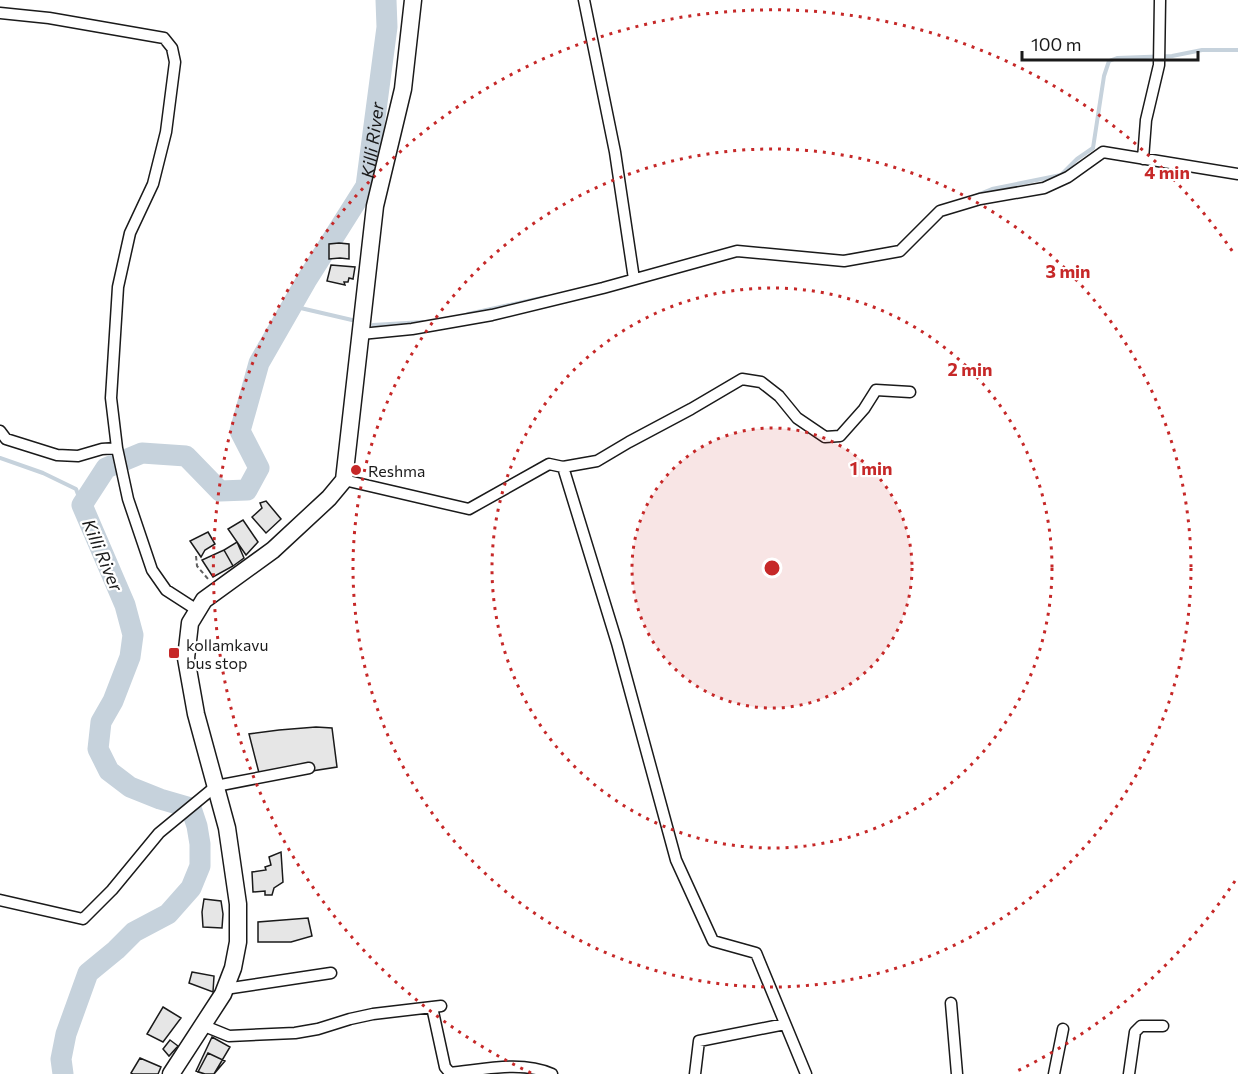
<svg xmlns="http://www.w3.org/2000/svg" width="1238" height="1074" font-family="Commissioner,sans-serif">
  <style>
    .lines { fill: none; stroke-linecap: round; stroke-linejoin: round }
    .stream { stroke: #c6d2dc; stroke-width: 4 }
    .river { stroke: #c6d2dc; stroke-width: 21 }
    .building { fill: #e6e6e6; stroke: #1a1a1a; stroke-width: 1.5 }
    .street-casing { stroke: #1a1a1a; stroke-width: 13 }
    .primary-casing { stroke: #1a1a1a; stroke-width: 19 }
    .path { stroke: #5f5f5f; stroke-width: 2; stroke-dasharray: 4.5 3; stroke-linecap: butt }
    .street { stroke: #fff; stroke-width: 10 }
    .primary { stroke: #fff; stroke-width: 16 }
    .ring { fill: none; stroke: #c62828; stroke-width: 3; stroke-dasharray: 3 6 }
    .poi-dot { fill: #c62828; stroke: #fff; stroke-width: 2 }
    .labels { text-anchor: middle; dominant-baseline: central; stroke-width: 4.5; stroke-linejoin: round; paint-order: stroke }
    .poi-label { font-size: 16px; fill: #1a1a1a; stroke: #fff; text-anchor: start }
    .water-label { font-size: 18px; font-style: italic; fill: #1a1a1a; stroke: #fff }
    .centre { fill: #c62828; stroke: #fff; stroke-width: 3 }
    .ring-label { font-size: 18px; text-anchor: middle; font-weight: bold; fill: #c62828; stroke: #fff; stroke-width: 4.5; stroke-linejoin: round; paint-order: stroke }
  </style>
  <rect width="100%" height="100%" fill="#fff"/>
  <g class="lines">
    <!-- stream -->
    <path class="stream" d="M977 195 992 189 1061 175 1077 159 1093 148 1104 76 1109 61 1117 58 1172 56 1202 50H1238
      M292 306 352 320
      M468 314 546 297
      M373 325 423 322
      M0 458 43 473 76 489 82 505"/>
    <!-- river -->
    <path class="river" id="s1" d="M63 1074 61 1059 66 1034 88 973 116 950 134 932 168 914 191 888 200 866V844L197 826 191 808 160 799 130 787 109 771 98 749 101 722 113 701 130 657 133 635 125 605 82 505 106 468 142 453 186 456 220 491 247 490 259 468 240 431 259 363 306 281 366 186 387 27 386 0"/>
  </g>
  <!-- building -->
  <path class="building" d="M339 243 349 244V259L340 258 329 259V244Z
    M331 265 355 267 353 279 349 278 348 282H344L345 285 327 281Z
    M266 501 281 519 266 533 252 517 262 508 260 503Z
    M243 520 258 542 246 555 228 529Z
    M208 532 215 544 205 550 201 557 190 541Z
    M237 542 244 558 233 566 224 550Z
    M224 550 233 566 213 577 202 560Z
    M316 727 332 728 337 767 299 773H259L249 734 279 730Z
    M281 852 283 882 274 888 272 895H265V891L253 892 252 872 266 870 265 867 271 865 269 857Z
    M204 899 221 901 223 914 222 928 203 927 202 912Z
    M308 918 312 936 291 942H258V922Z
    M192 972 214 976 213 992 189 983Z
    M163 1007 181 1018 163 1042 147 1034Z
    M212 1037 230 1047 214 1074H205L196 1071Z
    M170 1040 178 1046 169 1056 163 1049Z
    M208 1053 225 1061 214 1074H205L198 1072Z
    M140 1058 161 1067 158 1074H133L131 1073Z"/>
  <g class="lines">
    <defs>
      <path id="street" d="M584 0 615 152 634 279
        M0 13 49 18 164 38 172 48 175 62 166 132 153 184 130 233 118 287 111 398 117 448
        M1143 159 1146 120 1159 65 1160 0
        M361 334 412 329 492 315 603 288 737 251 844 261 900 251 940 211 980 199 1044 188 1068 177 1103 152 1238 174
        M0 431 6 439 57 455 78 456 102 449 117 448 128 499 152 570 166 590 197 610
        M563 467 597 461 629 442 691 409 742 379 761 382 779 396 797 418 825 437 840 436 864 409 876 390 910 392
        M344 480 469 509 549 464 563 467 617 643 676 860 713 941 756 953 806 1074
        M0 900 83 919 112 890 159 833 216 786 309 768
        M225 989 331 973
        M951 1003 957 1074
        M432 1007 445 1067 450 1073C482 1070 521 1060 552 1074
        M202 1025 229 1036 295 1033 318 1029 350 1019 373 1014 441 1006
        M695 1074 699 1041 785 1024
        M1054 1074 1063 1029
        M1129 1074 1135 1032 1141 1026H1163"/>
      <path id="primary" d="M171 1074 223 994 233 968 238 942V904L227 828 196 714 186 658 190 623 204 600 273 550 329 498 344 480 375 206 403 89 413 0"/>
    </defs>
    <!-- street casing -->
    <use href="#street" class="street-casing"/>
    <!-- primary casing -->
    <use href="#primary" class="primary-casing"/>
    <!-- path -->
    <path class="path" d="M196 556 197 566 208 579"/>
    <!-- street -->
    <use href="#street" class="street"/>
    <!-- primary -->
    <use href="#primary" class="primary"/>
  </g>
  <!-- distance rings -->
  <circle cx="772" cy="568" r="140" fill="#c62828" fill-opacity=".12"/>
  <g class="ring">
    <circle cx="772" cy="568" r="140"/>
    <circle cx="772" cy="568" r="280"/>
    <circle cx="772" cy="568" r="419"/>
    <path d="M1235 881A559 559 0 0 1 1013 1073M531 1073A559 559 0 1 1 1235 255"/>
  </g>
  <!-- markers -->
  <g class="poi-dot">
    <circle cx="356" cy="470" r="6"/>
    <rect x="168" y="647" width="12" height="12" rx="3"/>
  </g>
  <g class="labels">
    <!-- poi labels -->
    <g class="poi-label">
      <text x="368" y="470">Reshma</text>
      <text x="186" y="644">kollamkavu<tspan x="186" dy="18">bus stop</tspan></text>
    </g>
    <!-- water labels -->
    <g class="water-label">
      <text stroke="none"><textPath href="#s1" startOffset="1293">Killi River</textPath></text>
      <text transform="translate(103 555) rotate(67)">Killi River</text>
    </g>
  </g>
  <circle cx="772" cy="568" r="9" class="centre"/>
  <g class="ring-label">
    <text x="1167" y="179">4 min</text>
    <text x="1068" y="278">3 min</text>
    <text x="970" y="376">2 min</text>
    <text x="871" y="475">1 min</text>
  </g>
  <!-- scale -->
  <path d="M1022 51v9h176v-9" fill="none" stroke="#1a1a1a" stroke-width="3"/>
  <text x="1031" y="51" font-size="18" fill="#1a1a1a" stroke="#ffffff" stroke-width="4.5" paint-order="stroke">100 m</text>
</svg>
